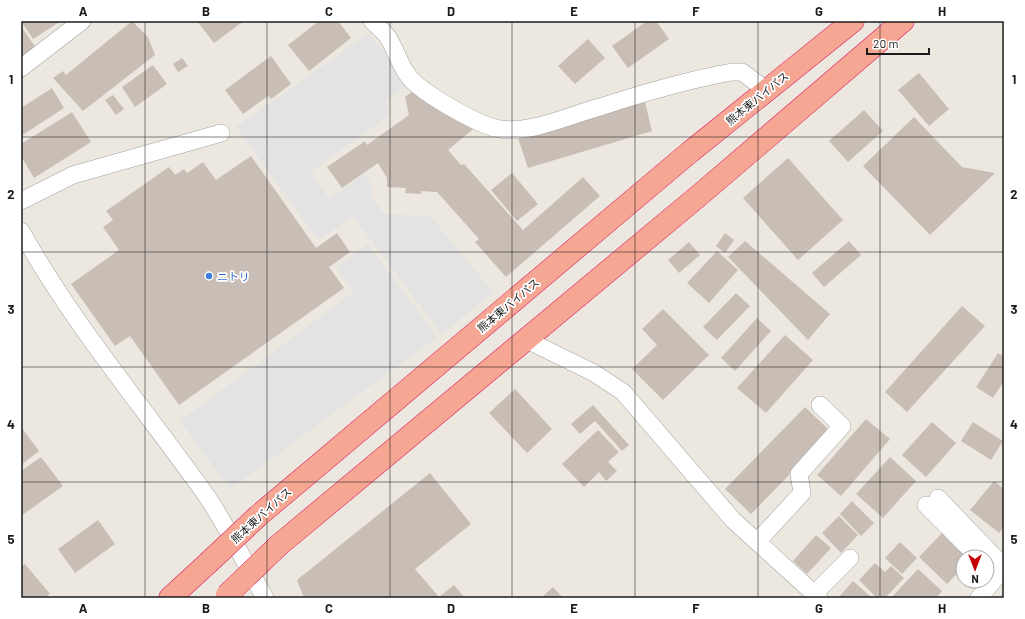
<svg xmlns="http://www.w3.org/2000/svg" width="1025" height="619" font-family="Barlow,'Noto Sans JP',sans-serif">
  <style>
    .parking { fill: #e3e3e3 }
    .building { fill: #c9beb5 }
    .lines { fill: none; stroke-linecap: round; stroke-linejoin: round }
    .minor-casing { stroke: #a2a2a2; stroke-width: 18 }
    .trunk-casing { stroke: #de1962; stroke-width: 23 }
    .minor { stroke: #fff; stroke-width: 17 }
    .trunk { stroke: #f5a794; stroke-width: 22 }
    .trunk-bridge-casing { stroke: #de1962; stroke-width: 23; stroke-linecap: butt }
    .trunk-bridge { stroke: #f5a794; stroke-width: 22 }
    .grid { fill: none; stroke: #1b1b1b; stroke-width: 1; stroke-opacity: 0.55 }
    .shop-dot { fill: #3f7fe0; stroke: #fff; stroke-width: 1.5 }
    .labels { text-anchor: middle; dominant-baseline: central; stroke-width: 3.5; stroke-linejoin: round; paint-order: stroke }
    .street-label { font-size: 11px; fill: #1b1b1b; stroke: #fff }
    .shop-label { font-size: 11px; fill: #366cbe; stroke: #fff; text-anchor: start }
    .neatline { fill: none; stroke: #1b1b1b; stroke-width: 1.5 }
    .grid-label { font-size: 13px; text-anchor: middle; font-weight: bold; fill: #1b1b1b }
  </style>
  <rect width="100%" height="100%" fill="#ede8df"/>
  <!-- parking -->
  <path class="parking" d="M369 33 408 84 386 101 389 115 311 172 329 199 365 174 372 185V196L384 214 430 216 493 292 442 334 353 217 318 240 236 127Z
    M368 244 437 337 230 489 180 421 354 292 336 268Z"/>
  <!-- building -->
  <path class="building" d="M21 21H61L33 39Z
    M132 21 148 37 155 55 83 111 53 78 63 71 66 75Z
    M197 21H244L214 43Z
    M319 21H338L351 38 309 71 288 45Z
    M647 21H656L669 39 628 68 612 46Z
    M21 26 36 48 21 57Z
    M588 39 605 58 575 84 558 66Z
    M271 56 291 84 271 99 268 96 243 114 225 90Z
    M182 58 188 66 178 72 173 64Z
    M153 65 167 84 135 107 122 87Z
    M919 73 949 109 929 126 898 90Z
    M52 88 64 108 21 136V108Z
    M416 89 478 125 448 150 461 165 464 164 523 230 583 177 600 196 506 277 475 242 479 239 437 192 421 191V194L405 193 406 188 387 187V178L378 163 342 188 327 167 365 141 367 145 409 115 405 97Z
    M113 95 124 109 116 115 105 100Z
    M645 102 652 131 528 168 518 138Z
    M864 110 883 131 848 162 829 141Z
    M72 112 91 142 34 178 21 156V144Z
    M914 117 962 167 995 173 930 235 863 166Z
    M251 156 316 248 337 233 350 252 329 267 344 288 179 405 130 336 115 346 71 284 119 250 103 227 113 220 106 211 169 167 175 175 184 169 187 173 203 162 216 180Z
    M788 158 843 220 798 260 743 198Z
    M512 173 538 204 517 221 491 190Z
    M725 233 734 240 725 253 716 246Z
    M745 241 830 314 808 340 728 257Z
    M849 241 861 255 824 287 812 273Z
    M689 242 700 255 679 273 668 260Z
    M717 251 738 270 709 303 687 283Z
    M736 293 750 306 717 340 703 327Z
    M962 306 985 326 907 412 885 392Z
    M663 309 709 355 663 400 632 369 657 345 642 329Z
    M757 318 771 331 735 371 721 358Z
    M785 335 813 360 766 413 737 388Z
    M998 353 1004 357V381L993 398 976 387Z
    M515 389 552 429 527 453 489 413Z
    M593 405 629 445 622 451 595 421 580 434 571 424Z
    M805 407 831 432 751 514 725 489Z
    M866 419 890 439 841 496 817 475Z
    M932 422 956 443 926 477 902 455Z
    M973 422 1003 441 991 460 961 441Z
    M21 427 39 451 21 465Z
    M598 430 619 452 608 462 617 471 606 481 599 472 584 487 562 464Z
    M41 457 63 486 21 516V471Z
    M890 457 916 481 883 518 856 494Z
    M430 473 471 524 415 569 439 597 454 585 465 598H304L297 580Z
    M994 481 1004 489V527L999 533 970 510Z
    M852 501 874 523 861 536 840 514Z
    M839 516 858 535 841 553 822 533Z
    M98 520 115 544 75 573 58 549Z
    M945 530 973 557H963V567L947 584 919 557Z
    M816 535 831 548 807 574 793 561Z
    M900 542 917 558 902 574 885 558Z
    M875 563 885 572 891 566 904 578 885 598H877L859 580Z
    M25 564 50 594 44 598H21V567Z
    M918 569 942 591 936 598H891Z
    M853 581 872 598H838Z
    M553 587 563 598H541Z"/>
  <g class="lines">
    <defs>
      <path id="minor" d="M372 21C378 27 385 32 389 39 398 54 402 73 417 85 433 98 479 126 500 129 530 134 570 115 600 107 643 93 687 80 732 72H742L766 90
        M21 68 82 21
        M21 201 73 175 221 133
        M21 231C74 326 145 409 208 498 229 530 246 565 265 598
        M525 339 594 373 623 392 733 520 819 598
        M938 498 1004 567
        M926 505 978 557
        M757 542 802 493 799 474 842 426 820 405
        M814 594 850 558
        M979 598 1004 568"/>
      <path id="trunk" d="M258 516 690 152 853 21
        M279 545 702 193 903 21
        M170 598 208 563"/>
    </defs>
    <!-- minor casing -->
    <use href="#minor" class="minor-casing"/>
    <!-- trunk casing -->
    <use href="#trunk" class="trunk-casing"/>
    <!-- minor -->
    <use href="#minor" class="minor"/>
    <!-- trunk -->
    <use href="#trunk" class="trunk"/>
    <defs>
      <path id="trunk-bridge" d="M208 563 258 516
        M227 595 279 545"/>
    </defs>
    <!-- trunk-bridge casing -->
    <use href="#trunk-bridge" class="trunk-bridge-casing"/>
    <!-- trunk-bridge -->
    <use href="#trunk-bridge" class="trunk-bridge"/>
  </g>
  <!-- grid -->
  <path class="grid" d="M145 21V598M267 21V598M390 21V598M512 21V598M635 21V598M758 21V598M880 21V598M21 137H1004M21 252H1004M21 367H1004M21 482H1004"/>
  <!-- markers -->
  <circle class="shop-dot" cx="209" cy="276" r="4"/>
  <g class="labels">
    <!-- street labels -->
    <g class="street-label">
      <text transform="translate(757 98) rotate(-39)">熊本東バイパス</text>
      <text transform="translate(508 305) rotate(-40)">熊本東バイパス</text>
      <text transform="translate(261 515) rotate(-42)">熊本東バイパス</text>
    </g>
    <!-- shop labels -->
    <g class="shop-label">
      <text x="217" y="276">ニトリ</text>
    </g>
  </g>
  <!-- border -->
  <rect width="1025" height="619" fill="none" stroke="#ffffff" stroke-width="44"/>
  <!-- north arrow -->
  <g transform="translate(975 569) rotate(180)"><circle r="19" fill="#ffffff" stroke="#a4a4a4"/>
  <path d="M0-3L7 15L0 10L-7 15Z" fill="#c50005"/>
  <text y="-6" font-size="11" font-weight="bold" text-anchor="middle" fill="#1b1b1b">N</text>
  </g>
  <!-- scale -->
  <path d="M867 48v6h62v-6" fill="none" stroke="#1b1b1b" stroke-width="2"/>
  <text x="873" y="48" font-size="12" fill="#1b1b1b" stroke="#ffffff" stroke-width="3" paint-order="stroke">20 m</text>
  <rect x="22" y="22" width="981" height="575" class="neatline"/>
  <g class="grid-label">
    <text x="83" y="16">A</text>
    <text x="206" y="16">B</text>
    <text x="329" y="16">C</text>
    <text x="451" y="16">D</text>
    <text x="574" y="16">E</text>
    <text x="696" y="16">F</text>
    <text x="819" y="16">G</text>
    <text x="942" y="16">H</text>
    <text x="11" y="84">1</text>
    <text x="1014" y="84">1</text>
    <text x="11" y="199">2</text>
    <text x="1014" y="199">2</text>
    <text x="11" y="314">3</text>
    <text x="1014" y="314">3</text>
    <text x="11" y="429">4</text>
    <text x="1014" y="429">4</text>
    <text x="11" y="544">5</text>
    <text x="1014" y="544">5</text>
    <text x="83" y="613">A</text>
    <text x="206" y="613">B</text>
    <text x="329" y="613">C</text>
    <text x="451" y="613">D</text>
    <text x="574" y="613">E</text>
    <text x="696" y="613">F</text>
    <text x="819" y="613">G</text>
    <text x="942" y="613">H</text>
  </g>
</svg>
